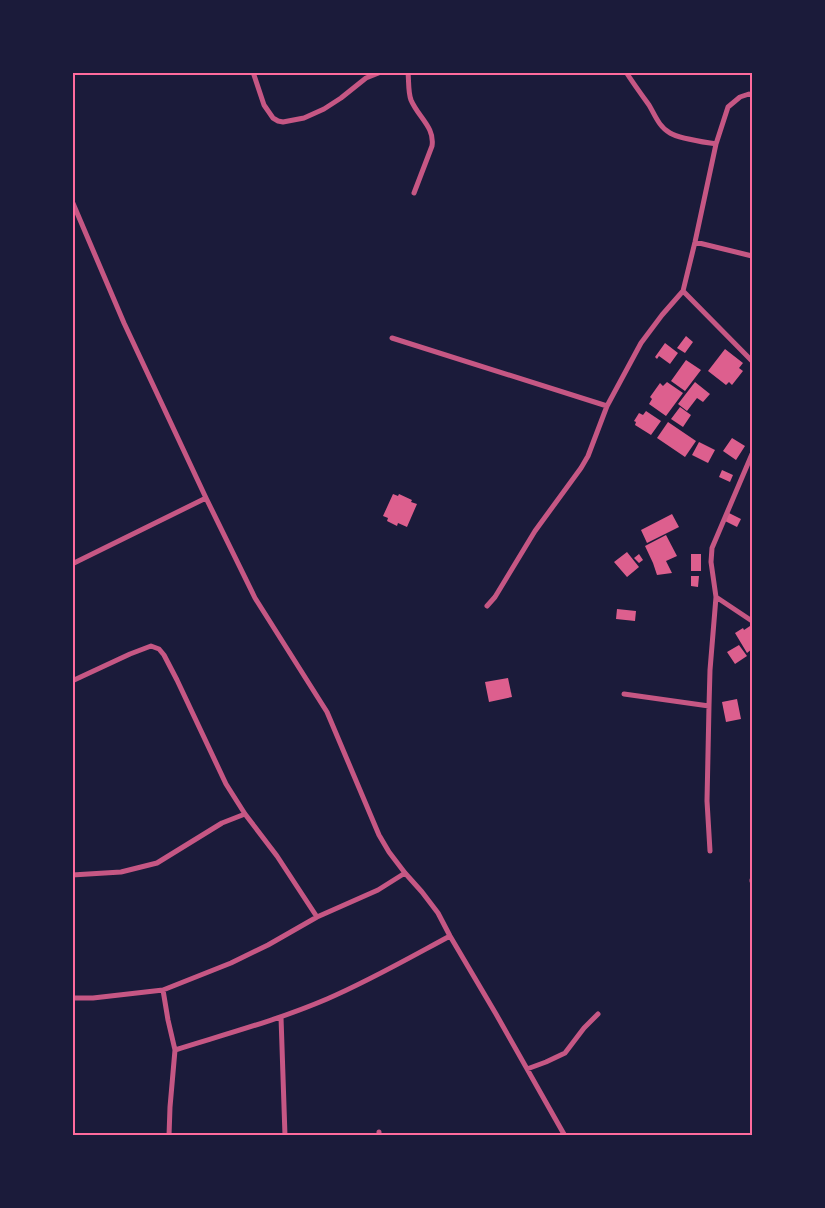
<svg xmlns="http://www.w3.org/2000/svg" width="825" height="1208" font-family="'Asap Condensed',sans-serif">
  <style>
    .building { fill: #dd5f8e }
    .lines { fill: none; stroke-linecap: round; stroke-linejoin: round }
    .minor { stroke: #c65784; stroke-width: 5 }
    .neatline { fill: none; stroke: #ff6b9d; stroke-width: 2 }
  </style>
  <rect width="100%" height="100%" fill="#1b1b3a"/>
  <!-- building -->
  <path class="building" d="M686 336 693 342 685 353 677 348Z
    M665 343 678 353 670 364 659 356 657 359 655 357Z
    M725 349 743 363 739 368 743 371 732 385 729 382 726 385 708 371Z
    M686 360 701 370 685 391 671 381Z
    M667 382 683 393 666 416 649 404 652 399 650 397 660 383 663 386Z
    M695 382 710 394 703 402 697 398 687 411 678 404Z
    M680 407 691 415 683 427 671 419Z
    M646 411 661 421 651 435 635 425 636 422 634 421 639 413 643 415Z
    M668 422 696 441 685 457 657 438Z
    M732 438 745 446 736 460 723 451Z
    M699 442 715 450 708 463 692 455Z
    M722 470 733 475 730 482 719 477Z
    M393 494 398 496 399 494 412 500 411 502 417 504 407 527 398 523 397 526 387 521 388 518 383 516Z
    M729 513 741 519 737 527 725 521Z
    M672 514 679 527 647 543 641 530Z
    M666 535 677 556 666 561 672 573 657 575 653 563 645 546Z
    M627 552 639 567 627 577 614 562Z
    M639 554 643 560 639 563 634 558Z
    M691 554H701V571H691Z
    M691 576H699L698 587 691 586Z
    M617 609 636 611 635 621 616 619Z
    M750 626 752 630V649L747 653 735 633 743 628 744 630Z
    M739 645 747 656 735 664 727 652Z
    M508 678 512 697 489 702 485 682Z
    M737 699 741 719 726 722 722 702Z"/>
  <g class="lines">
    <!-- minor -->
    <path class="minor" d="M253 72 264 105 273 118 278 121 283 122 304 118 324 109 341 98 366 78 381 72
      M408 72C409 82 408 92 411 100 418 117 435 127 432 146L414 193
      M626 72C633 83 641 94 649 105 655 115 659 127 670 133 680 139 704 142 716 144
      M72 201 124 323 206 498 255 598 327 712 379 835 389 852 405 873 422 892 438 913 450 936 496 1014 565 1136
      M695 242 752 256
      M683 291 752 361
      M392 338 607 406
      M72 564 206 498
      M716 597 752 621
      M487 606 495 597 535 531 581 468 588 456 607 406 641 343 662 315 683 291 695 242 716 144 728 107 740 97 749 94 752 95
      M72 681 130 654 151 646 159 649 164 655 177 680 226 784 245 814 277 856 317 917
      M624 694 709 706
      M710 851 707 801 709 706 710 670 716 597 711 562 712 548 752 454
      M72 875 121 872 157 863 222 823 245 814
      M752 880V881
      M163 990 168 1020 175 1050 170 1107 169 1136
      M72 998H93L163 990 231 963 268 945 317 917 378 890 405 873
      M281 1017 285 1136
      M175 1050C226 1034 278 1020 327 999 369 981 409 958 450 936
      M527 1069 546 1062 565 1053 584 1028 598 1014
      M379 1136V1132
      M553 1136 564 1134"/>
  </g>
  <!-- border -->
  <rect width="825" height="1208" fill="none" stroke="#1b1b3a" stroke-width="148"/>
  <rect x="74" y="74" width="677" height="1060" class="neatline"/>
</svg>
